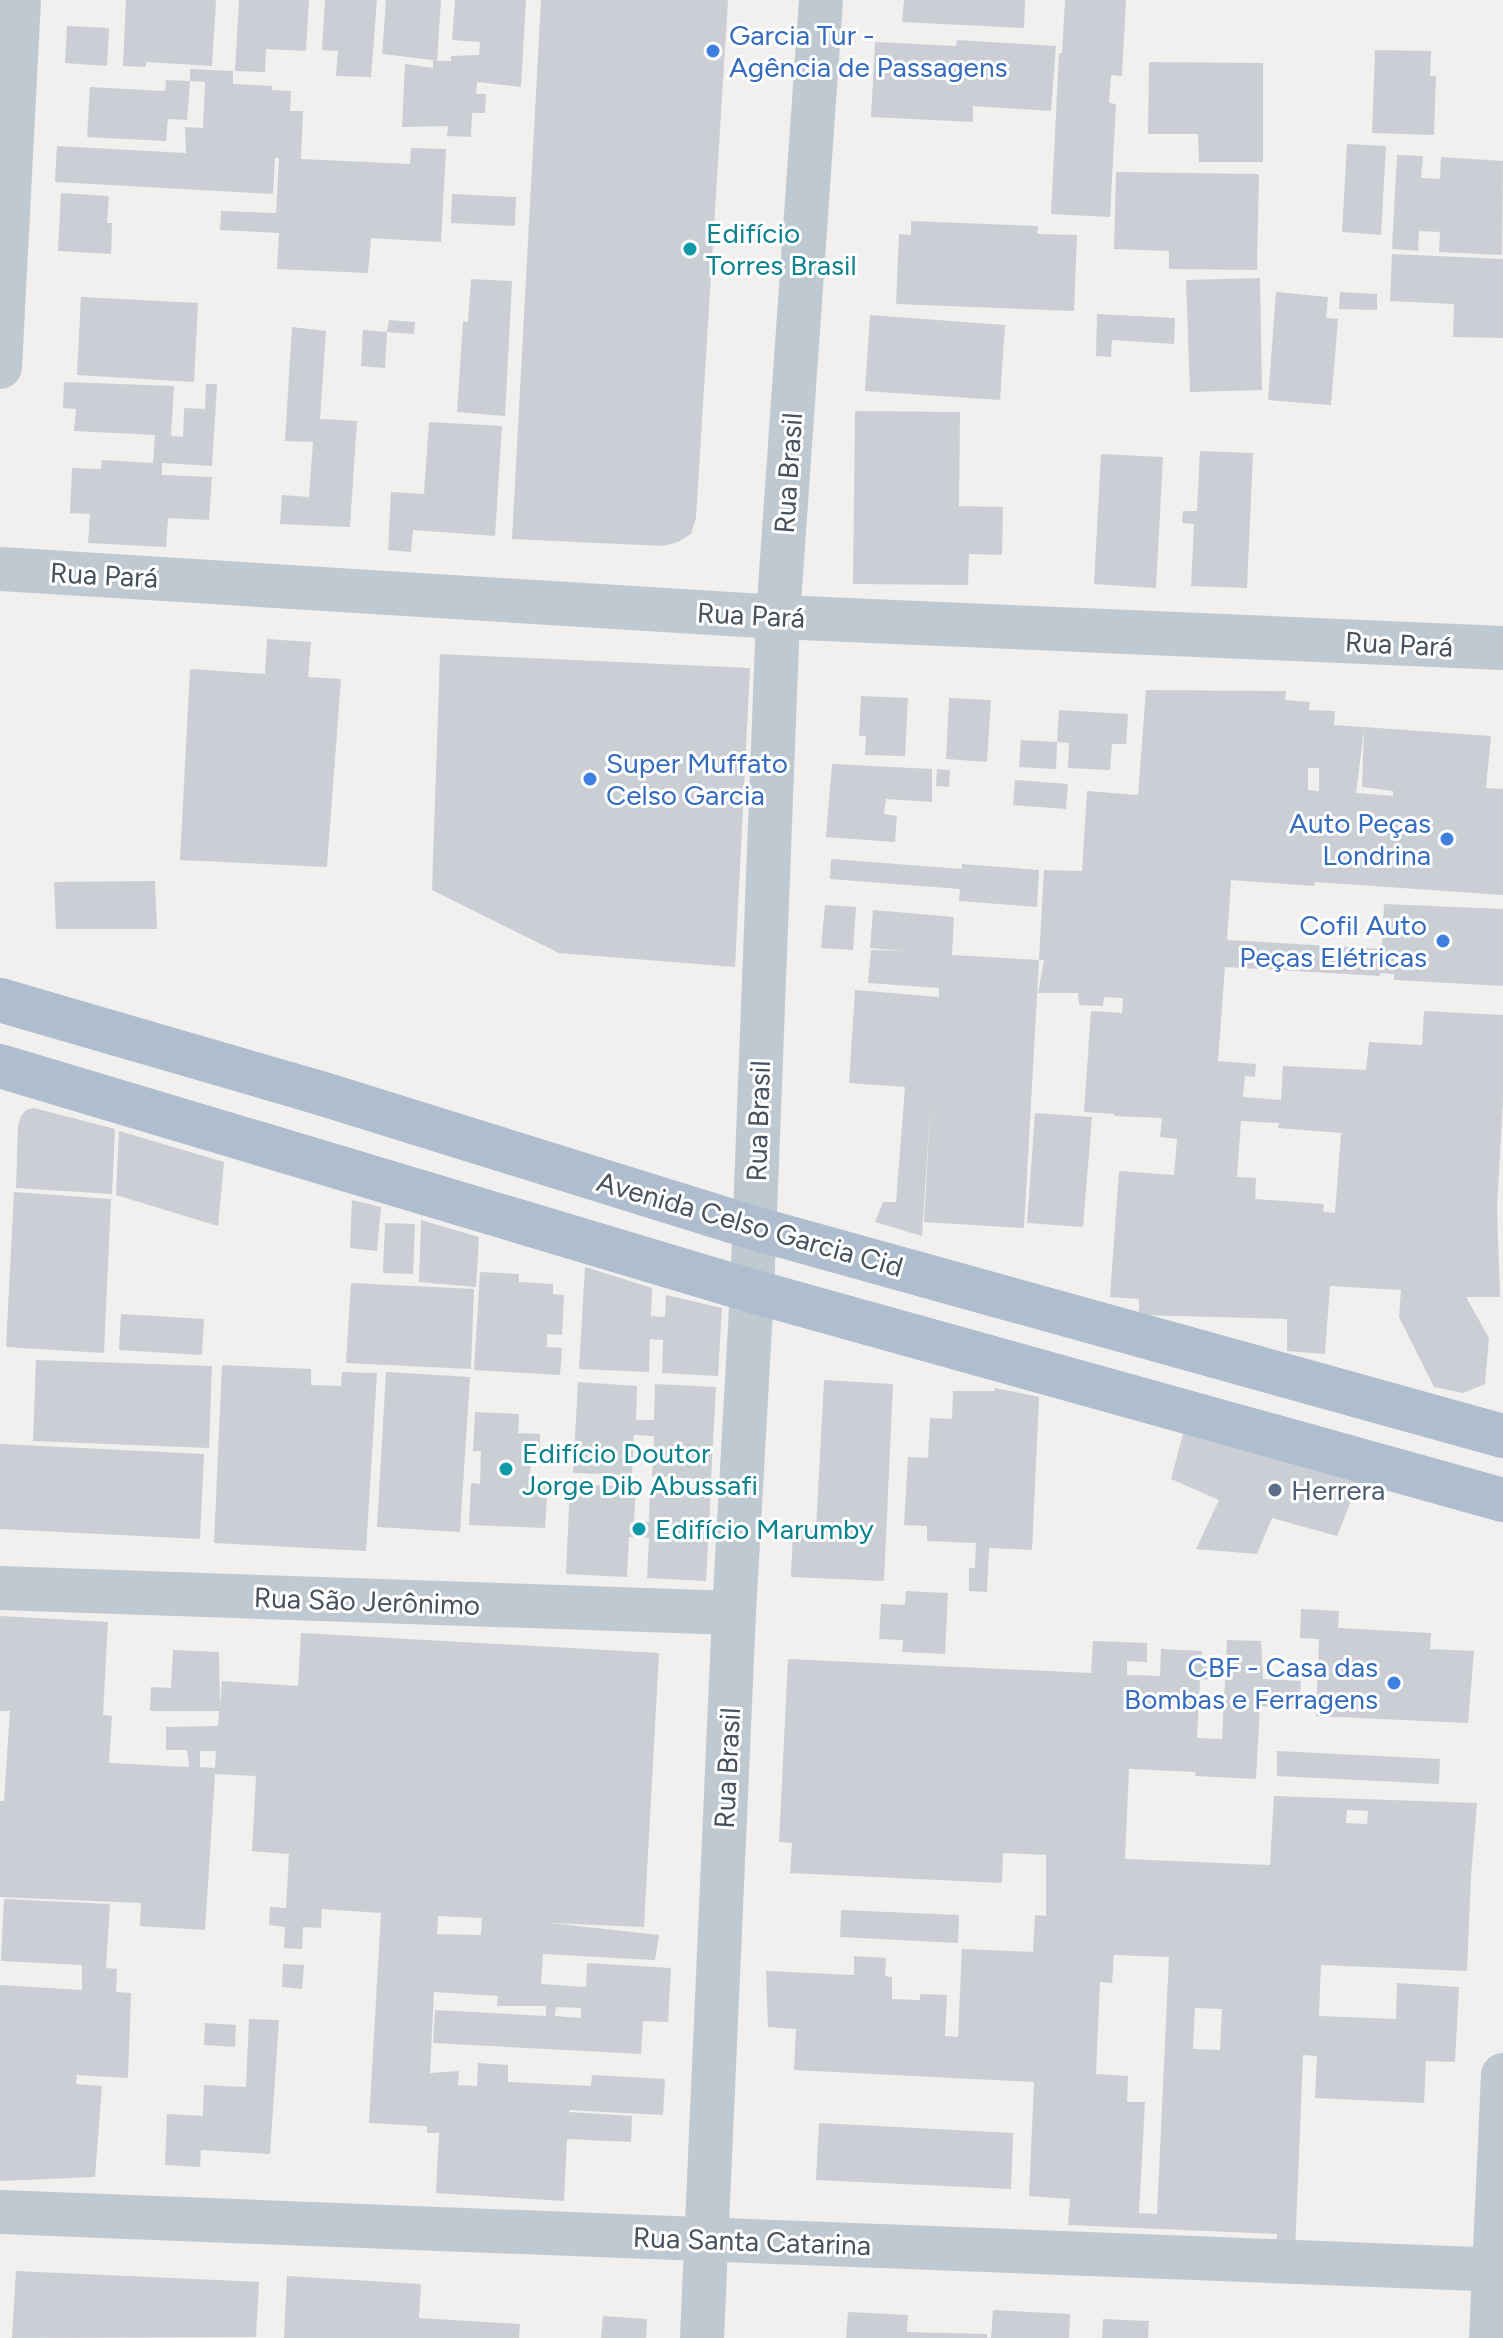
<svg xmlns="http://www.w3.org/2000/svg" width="1503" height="2338" font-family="Figtree,sans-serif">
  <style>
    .building { fill: #cbced4; fill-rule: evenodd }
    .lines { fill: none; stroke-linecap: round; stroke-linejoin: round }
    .minor { stroke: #bfc9d1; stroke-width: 44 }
    .major { stroke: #aebecf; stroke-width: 44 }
    .shop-dot { fill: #3f7fe0; stroke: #fff; stroke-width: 3 }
    .culture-dot { fill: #0f9aa8; stroke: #fff; stroke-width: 3 }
    .service-dot { fill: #5c6f8a; stroke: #fff; stroke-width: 3 }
    .labels { text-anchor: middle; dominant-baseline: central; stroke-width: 6; stroke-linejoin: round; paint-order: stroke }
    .shop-label { font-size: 28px; fill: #366cbe; stroke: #fff; text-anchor: end }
    .culture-label { font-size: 28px; fill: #0d838f; stroke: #fff; text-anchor: start }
    .street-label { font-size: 28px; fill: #46525d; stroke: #fff }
    .service-label { font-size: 28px; fill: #4e5e75; stroke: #fff; text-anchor: start }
  </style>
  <rect width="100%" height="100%" fill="#f2efef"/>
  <!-- building -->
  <path class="building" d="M126 0H216L212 66 146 62V67L123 66Z
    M239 0H309L306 51 266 49 265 72 235 71Z
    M325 0H377L371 77 336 76 338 51 322 50Z
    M386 0H441L437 61H451V56L479 55 480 42 452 40 455 0H526L521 87 477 82 476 94H486L485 113H472L471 137 447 136 448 126 402 127 405 64 433 68V60L382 54Z
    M541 0H728L696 518 691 534 678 542 663 546 512 539Z
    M904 0H1025L1024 28 902 22Z
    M1065 0H1126L1122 76 1111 75 1109 103 1116 104 1110 217 1051 214 1059 53H1062Z
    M67 26 109 28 107 66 65 63Z
    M957 40 1056 46 1051 111 973 106V122L871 117 875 42 956 46Z
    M1375 50 1431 51 1430 76H1436L1434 135 1372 133Z
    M1149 62 1263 63V162H1199L1198 134H1148Z
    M190 69 233 71V84L272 86V90L291 91 290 111H303L301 159 410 164 411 148 446 149 441 242 371 238 368 273 277 269 279 233 220 230 221 211 276 213 279 158H275L273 194 55 182 57 146 186 153 185 127 203 128 205 82 190 81Z
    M166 80 190 81 187 120 168 119 166 141 87 137 90 87 165 91Z
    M1347 144 1386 146 1381 235 1342 232Z
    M1397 155 1423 156 1421 178 1440 179 1441 157 1503 161 1502 255 1439 252 1440 232 1419 231 1418 251 1392 249Z
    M1116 172 1259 174 1257 270 1169 269V251L1114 249Z
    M61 193 109 196 107 223H112L111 254 58 251Z
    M452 194 516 197 515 226 451 223Z
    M911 221 1038 226 1037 234 1077 235 1074 311 896 304 899 234 911 235Z
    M1392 254 1503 259V338L1453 337 1454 304 1390 301Z
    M1260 278 1262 390 1190 392 1186 280Z
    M471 279 512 281 505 416 457 412 463 321 468 322Z
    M1276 292 1328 297 1326 318 1338 319 1331 405 1268 400Z
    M1340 292 1377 294V310L1339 309Z
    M81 297 198 303 194 382 77 375Z
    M1097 314 1175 318 1174 344 1112 340 1111 357 1096 356Z
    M870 315 1005 325 1000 400 865 391Z
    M389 320 415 322 414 334 387 332Z
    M292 327 326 331 320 419 357 421 350 527 280 524 282 495 309 497 313 442 285 441Z
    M363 330 387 332 385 368 361 366Z
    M64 382 174 386 171 436 183 437 184 408 205 409 206 384H217L212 466 162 463V475L212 477 209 520 168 518 166 547 88 543 90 514 70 513 72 468 101 469 102 460 153 463 155 435 74 431 76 409 63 408Z
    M855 411 960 412 959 506 1003 507 1002 555 969 554 968 585 853 584Z
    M429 422 502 426 495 536 413 530 411 552 388 550 391 492 424 494Z
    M1200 451 1253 453 1247 588 1191 586 1194 524 1182 523 1183 511H1197Z
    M1101 454 1163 457 1156 588 1094 584Z
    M267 639 311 642 308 677 341 679 327 867 180 860 190 669 265 674Z
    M440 654 750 668 735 967 559 953 432 890Z
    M1146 690 1286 691 1285 700 1310 702 1309 710 1335 711 1334 725 1491 736 1486 788 1503 789V895L1315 882 1314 886 1231 880 1227 940 1382 949 1384 904 1503 909V986L1394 980V974L1380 973V976L1225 967 1218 1061 1256 1064 1255 1077 1245 1076 1243 1097 1281 1100 1283 1066 1366 1070 1369 1042 1422 1045 1424 1011 1503 1015V1099L1497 1208 1500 1297H1466L1489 1338 1485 1384 1463 1393 1434 1387 1399 1317 1401 1290 1330 1286 1325 1354 1287 1351V1319L1139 1315V1299L1110 1297 1119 1171 1174 1175 1177 1139 1160 1137 1162 1118 1114 1116V1114L1084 1112 1091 1011 1122 1013 1123 998 1104 997 1103 1006 1079 1005 1078 993H1038L1044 960H1039L1024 1228 924 1222 931 1096 922 1236 875 1222 883 1202H896L905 1087 849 1083 855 990 939 997V988L868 983 871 950 904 951 870 948 873 910 954 917 952 955 1039 960 1044 870 1082 871 1087 791 1138 795ZM1364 730 1362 787 1393 791V796L1356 793ZM1308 768H1319V791L1308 790ZM1241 1121 1279 1123 1278 1128 1341 1133 1335 1213 1323 1212 1324 1204 1255 1199 1256 1178 1237 1177Z
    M861 696 908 698 905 756 865 755 866 736H859Z
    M949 698 991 700 987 762 946 759Z
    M1059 710 1128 714 1126 744H1112L1110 770 1068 768 1069 743 1057 742Z
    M1021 740 1057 742 1056 769 1019 767Z
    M832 764 932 769V802L886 799 884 814 897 816 895 842 826 837Z
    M937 769 950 770 949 787 936 786Z
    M1015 780 1068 784 1066 809 1013 805Z
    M831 859 962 869V864L1039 870 1037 907 959 901 960 889 830 879Z
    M155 881 157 929H56L54 882Z
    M825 905 856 907 853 950 821 948Z
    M34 1108 115 1129 112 1194 16 1188 18 1126 21 1116 26 1110Z
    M1035 1113 1092 1117 1083 1227 1027 1223Z
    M119 1131 224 1162 218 1226 116 1195Z
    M14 1192 111 1199 104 1353 6 1347Z
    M352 1200 381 1207 377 1251 350 1248Z
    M421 1220 479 1237 476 1287 419 1282Z
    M385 1223 415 1224 413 1274 383 1273Z
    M585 1267 652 1288 651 1316 665 1317 666 1295 722 1308 718 1376 662 1373 663 1340 650 1339 649 1372 579 1369Z
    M480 1272 519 1274V1282L553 1284V1294L564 1295 562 1335 547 1334V1347L562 1348 560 1375 474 1370Z
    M351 1283 474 1289 471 1369 346 1363Z
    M121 1314 204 1319 202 1355 119 1350Z
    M36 1360 212 1366 209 1448 33 1441Z
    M222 1365 311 1369V1385L341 1386 342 1372 377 1373 366 1551 214 1543Z
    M386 1372 470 1377 460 1532 377 1527Z
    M824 1380 893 1384 884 1581 791 1577 793 1529 816 1530Z
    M578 1382 637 1386 636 1420H654L655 1384 716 1387 711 1480 652 1476 654 1436 634 1435 632 1475 573 1473Z
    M995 1388 1039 1397 1032 1550 989 1548 987 1592 969 1591V1568H975L976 1543 927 1541V1526L904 1525 908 1457 928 1458 930 1418 952 1419 953 1391H995Z
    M475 1412 519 1414 518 1433 540 1434V1457L531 1456 530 1481 548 1482 545 1528 469 1525 471 1483 480 1484 481 1451H473Z
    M1186 1423 1360 1479 1337 1536 1272 1518 1257 1554 1196 1549 1219 1500 1171 1479Z
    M0 1444 204 1454 200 1539 0 1529Z
    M570 1484 636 1487 634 1521 649 1522 650 1486 711 1489 706 1581 647 1578 649 1538 629 1537 627 1577 566 1574Z
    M906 1591 948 1593 945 1654 902 1652 903 1640 879 1639 881 1604 905 1605Z
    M1301 1609 1339 1611 1338 1628 1431 1633 1430 1649 1474 1651 1468 1723 1316 1716 1319 1639 1300 1638Z
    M0 1616 108 1622 103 1715 112 1716 109 1763 189 1767 187 1750H166V1727L218 1726 219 1711H150L151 1687 171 1688 173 1650 219 1652 220 1706 222 1681 298 1686 301 1633 659 1653 644 1927 550 1923 659 1935 655 1960 543 1954 541 1984 586 1987 587 1963 671 1968 668 2022 643 2021 641 2054 433 2043 435 2010 546 2016V2006H497L498 1996 434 1992 430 2073 459 2071 458 2085 477 2086 478 2063 508 2065V2082L591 2086 592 2075 665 2079 663 2115 569 2110V2112L632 2116 631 2142 567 2139 564 2201 436 2193 439 2133H427V2126L369 2123 381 1913 322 1909 321 1928 303 1927 302 1949 284 1948 285 1927 269 1925 270 1907 286 1908 289 1854 252 1851 256 1776 215 1774 205 1930 140 1926 141 1903 0 1897V1801H4L10 1711H0ZM200 1751H216L215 1768 200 1767ZM438 1916 482 1918 481 1935 437 1934ZM556 2007 581 2008V2018L555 2016Z
    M1227 1640 1261 1641 1263 1679 1301 1681 1299 1709 1260 1706 1256 1779 1195 1776 1196 1772 1129 1769 1125 1859 1270 1865 1274 1796 1477 1803 1471 1875 1467 1971 1321 1965 1319 2016 1396 2019 1397 1983 1459 1987 1455 2062 1426 2061 1424 2103 1315 2098 1317 2056 1303 2055 1295 2254 1276 2253 1277 2234 1068 2225 1070 2199 1029 2196 1034 2082 794 2070 796 2029 768 2027 766 1971 854 1975V1956L886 1958 885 1976 892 1977V1999L920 2000V1994L947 1995 945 2036 958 2037 962 1949 1033 1952 1035 1915 1046 1916V1855L1003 1853 1002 1883 790 1873 792 1843 779 1842 788 1659 1091 1673 1093 1641 1147 1643V1662L1127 1661V1675L1160 1676 1161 1649 1202 1651 1201 1662 1214 1663 1213 1679 1200 1680 1197 1738 1222 1739ZM1347 1810 1368 1811 1367 1824 1346 1823ZM1114 1955 1169 1957 1157 2214 1139 2213 1145 2102H1127L1128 2076 1096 2074 1100 1982 1112 1983ZM1195 2008 1222 2009 1220 2050 1193 2049Z
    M1277 1751 1440 1759 1439 1784 1277 1776Z
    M4 1899 110 1904 106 1968 117 1969 116 1992 131 1993 128 2078 77 2075 76 2084 102 2086 95 2177 0 2181V1985L82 1990V1965L1 1961Z
    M841 1910 959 1915 958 1943 840 1937Z
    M283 1964 304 1965 302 1989 282 1987Z
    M249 2019 279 2020 270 2154 201 2150 200 2167 165 2165 167 2114 203 2116 204 2085 246 2087Z
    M205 2023 236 2025 235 2047 204 2045Z
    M819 2123 1013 2133 1011 2189 816 2180Z
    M16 2271 259 2282 256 2337 12 2338Z
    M287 2276 421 2284 419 2318 520 2324 519 2338H284Z
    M993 2310 1070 2314 1069 2338H991Z
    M848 2312 908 2315 907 2332 987 2334V2338H846Z
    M603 2316 647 2319 646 2338H601Z
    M1103 2319 1149 2321 1148 2338H1102Z"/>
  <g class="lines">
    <!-- minor -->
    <path class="minor" d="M0 367 19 0
      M0 569 778 617 1503 648
      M0 1588 734 1613
      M0 2212 1503 2270
      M702 2338 734 1613 752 1291 778 617 821 0
      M1491 2338 1503 2075"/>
    <!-- major -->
    <path class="major" d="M0 1000 320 1093 754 1228 1503 1436
      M0 1066 752 1291 1503 1500"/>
  </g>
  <!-- markers -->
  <g class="shop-dot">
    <circle cx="713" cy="51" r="8"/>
    <circle cx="590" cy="779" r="8"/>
    <circle cx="1447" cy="839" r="8"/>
    <circle cx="1443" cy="941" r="8"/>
    <circle cx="1394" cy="1683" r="8"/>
  </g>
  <g class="culture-dot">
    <circle cx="690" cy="249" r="8"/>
    <circle cx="506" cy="1469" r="8"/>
    <circle cx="639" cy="1529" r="8"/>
  </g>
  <circle class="service-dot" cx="1275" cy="1490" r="8"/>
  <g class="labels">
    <!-- shop labels -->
    <g class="shop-label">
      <text x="729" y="35" text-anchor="start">Garcia Tur -<tspan x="729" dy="32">Agência de Passagens</tspan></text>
      <text x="606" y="763" text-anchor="start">Super Muffato<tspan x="606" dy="32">Celso Garcia</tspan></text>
      <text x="1431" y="823">Auto Peças<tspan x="1431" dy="32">Londrina</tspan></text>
      <text x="1427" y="925">Cofil Auto<tspan x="1427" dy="32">Peças Elétricas</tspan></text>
      <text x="1378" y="1667">CBF - Casa das<tspan x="1378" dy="32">Bombas e Ferragens</tspan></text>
    </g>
    <!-- culture labels -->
    <g class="culture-label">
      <text x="706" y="233">Edifício<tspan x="706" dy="32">Torres Brasil</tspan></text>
      <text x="522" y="1453">Edifício Doutor<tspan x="522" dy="32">Jorge Dib Abussafi</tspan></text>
      <text x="655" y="1529">Edifício Marumby</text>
    </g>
    <!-- street labels -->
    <g class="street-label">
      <text transform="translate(788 473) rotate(-86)">Rua Brasil</text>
      <text transform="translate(104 575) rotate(3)">Rua Pará</text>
      <text transform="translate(751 615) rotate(3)">Rua Pará</text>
      <text transform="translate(1399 644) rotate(3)">Rua Pará</text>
      <text transform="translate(758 1121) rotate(-88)">Rua Brasil</text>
      <text transform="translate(750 1224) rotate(16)">Avenida Celso Garcia Cid</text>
      <text transform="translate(367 1601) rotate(2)">Rua São Jerônimo</text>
      <text transform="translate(727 1768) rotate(-87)">Rua Brasil</text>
      <text transform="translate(752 2241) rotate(2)">Rua Santa Catarina</text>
    </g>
    <!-- service labels -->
    <g class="service-label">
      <text x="1291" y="1490">Herrera</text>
    </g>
  </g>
</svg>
